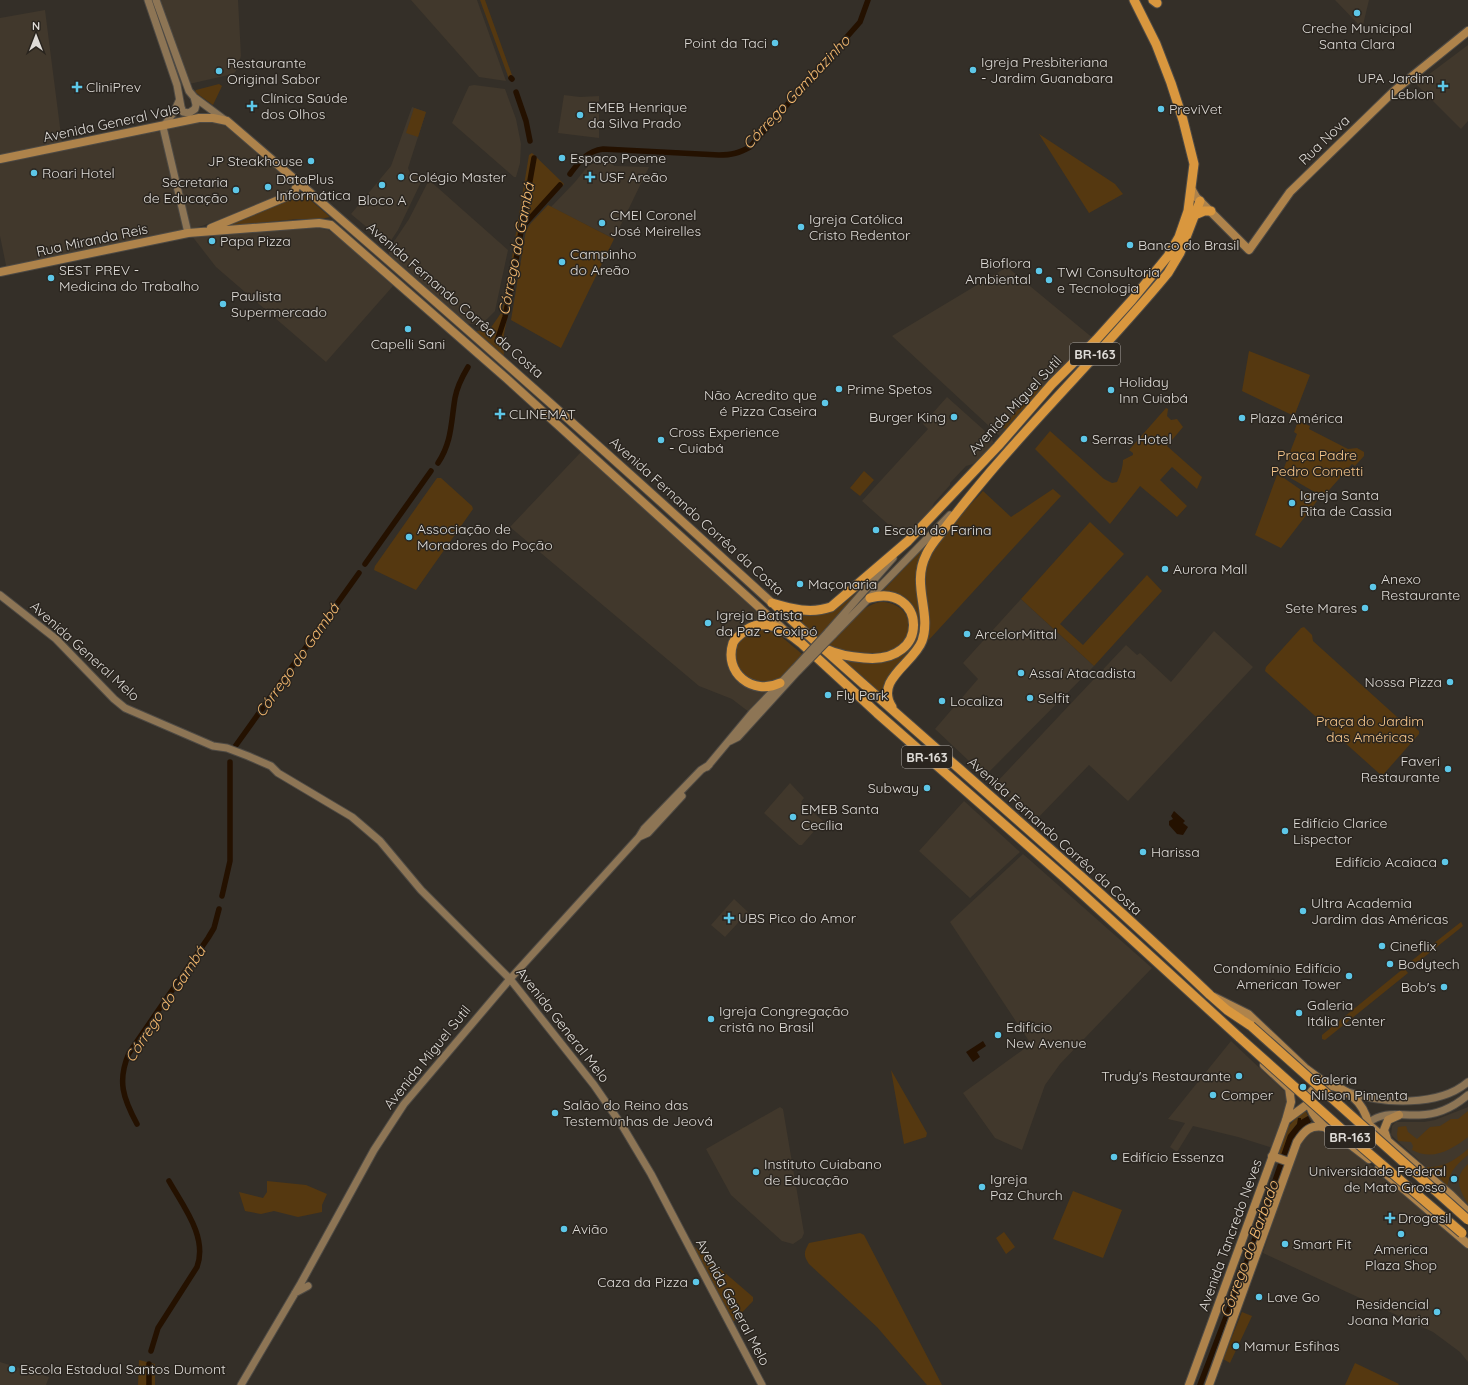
<svg xmlns="http://www.w3.org/2000/svg" width="1468" height="1385" font-family="Quicksand,sans-serif">
  <style>
    .built { fill: #41382c }
    .green { fill: #553810; fill-rule: evenodd }
    .water { fill: #241100 }
    .lines { fill: none; stroke-linecap: round; stroke-linejoin: round }
    .canal { stroke: #241100; stroke-width: 5.5 }
    .secondary-casing { stroke: #4e4a44; stroke-width: 9 }
    .primary-casing { stroke: #4e4a44; stroke-width: 10 }
    .highway-casing { stroke: #4e4a44; stroke-width: 11 }
    .secondary { stroke: #8d7555; stroke-width: 7 }
    .primary { stroke: #ae834b; stroke-width: 8 }
    .highway { stroke: #d9973e; stroke-width: 9 }
    .secondary-bridge-casing { stroke: #4e4a44; stroke-width: 9; stroke-linecap: butt }
    .highway-bridge-casing { stroke: #4e4a44; stroke-width: 11; stroke-linecap: butt }
    .secondary-bridge { stroke: #8d7555; stroke-width: 7 }
    .highway-bridge { stroke: #d9973e; stroke-width: 9 }
    .poi-dot { fill: #5dc7e8; stroke: #2a251f; stroke-width: 1.5 }
    .labels { text-anchor: middle; dominant-baseline: central; stroke-width: 3; stroke-linejoin: round; paint-order: stroke }
    .shield { fill: #2a251f; stroke: #a8a4a0; stroke-width: 1 }
    .shield-label { font-size: 13px; font-weight: bold; fill: #dedbd7 }
    .poi-label { font-size: 14px; fill: #dedbd7; stroke: #2a251f; text-anchor: start }
    .street-label { font-size: 14px; fill: #dedbd7; stroke: #2a251f }
    .park-label { font-size: 14px; fill: #f8c88d; stroke: #2a251f }
    .water-label { font-size: 15px; font-style: italic; fill: #f6ba6f; stroke: #2a251f }
  </style>
  <rect width="100%" height="100%" fill="#342f28"/>
  <!-- built -->
  <path class="built" d="M159 0H238L241 56 236 71 233 74 189 84Z
    M411 0H477L506 81 479 77Z
    M1335 0H1369L1362 29 1359 25Z
    M45 10 62 143 0 156V18Z
    M1468 45V121L1461 129 1416 84Z
    M474 85 505 89 516 119 521 144 520 163 516 177H514L452 123 469 86Z
    M564 95 580 97 599 96V138L558 133Z
    M412 107 426 112 408 168 410 173 423 178 398 230 388 245 351 214 391 166Z
    M199 121 214 122 232 129 296 184V189L278 198 202 226 189 229 168 131 169 128Z
    M155 131 162 133 184 230 7 270 0 236V164Z
    M600 160 611 161 614 166 649 167 614 239 551 207 575 182 588 166Z
    M429 180 508 250 495 311 487 319 481 323 467 324 389 255V249L409 219Z
    M318 228 328 230 339 237 393 286 326 362 216 267 192 236Z
    M1007 267 1094 339 1003 439 892 336Z
    M947 397 985 431 984 433 993 441V443L986 452 973 464 966 466 950 483V485L934 503 930 513 912 532 907 527 899 534 862 501 928 429 923 424Z
    M581 452 776 626 759 624 771 688 749 712 732 699 699 686 510 527Z
    M1021 599 1094 666 985 776 935 729 978 679 963 663Z
    M1214 631 1253 667 1128 801 1089 765 1035 821 995 784 1126 645 1137 655 1140 653 1171 682Z
    M790 783 804 798 801 802 823 821 802 845H799L764 813Z
    M964 801 1020 852 970 898 919 851Z
    M1023 854 1152 968 1060 1064 1045 1085 1022 1150 995 1138 963 1093 1031 1044 950 922Z
    M734 899 748 912 725 937 711 925Z
    M1231 1041 1284 1091 1287 1101 1273 1148 1238 1137 1193 1126 1177 1152 1170 1147 1185 1123 1168 1119Z
    M780 1107 783 1109 804 1233 802 1238 793 1244 782 1241 731 1195 706 1149Z
    M1468 1107V1205L1391 1135 1392 1126 1396 1122H1424L1435 1120Z
    M1312 1130 1320 1131 1346 1144 1468 1247V1362L1460 1352 1433 1332 1263 1253 1299 1141Z
    M0 1362 49 1377 46 1385H0Z"/>
  <!-- green -->
  <path class="green" d="M480 0H485L513 78 509 79Z
    M219 84 222 86 213 105 195 92 196 90Z
    M414 108 426 112 418 137 406 133Z
    M1039 134 1115 184 1123 194 1089 213Z
    M532 153 564 184 523 229 503 340 504 355 507 364 471 332 490 329 501 313 505 299 529 155ZM533 158 535 159 524 224 560 184 562 185 523 228 508 309 499 342 496 339 503 321 507 304Z
    M301 192 330 217 320 219H297L230 226 229 224 290 199Z
    M548 205 614 239 561 348 511 320 526 230 531 223Z
    M1249 351 1310 375 1295 414 1292 415 1242 391Z
    M1040 385 1043 388 1006 430 1003 427Z
    M1166 408 1168 409 1167 416 1171 420 1177 419 1183 427 1167 446 1202 477 1197 489 1172 467 1160 480 1187 506 1177 517 1140 486 1110 524 1035 449 1050 431 1104 479 1112 483 1117 482C1120 476 1123 467 1123 460L1133 455V453L1129 450Z
    M1298 421 1310 426 1309 429 1348 449 1357 448 1364 452V456L1355 466 1352 464 1323 497 1282 473 1297 434 1294 432Z
    M864 471 874 480 860 496 850 488Z
    M1277 475 1281 476 1317 501 1281 548 1255 535Z
    M437 478H441L472 506 473 509 416 590 374 570 375 566Z
    M1053 489 1061 496 927 642C932 619 925 604 924 582 922 549 962 514 983 491L1011 517Z
    M1090 522 1124 554 1060 624 1083 645 1147 575 1162 591 1094 666 1021 599Z
    M941 529 923 559V637L892 676 887 700 834 654C845 658 858 663 870 663 886 663 915 652 916 633 917 626 914 618 912 611L880 594Z
    M880 570 817 639 785 613C831 624 849 599 880 570Z
    M880 602C896 601 912 613 909 631 908 636 904 642 902 646L875 658 831 649 827 645C842 630 859 606 880 602Z
    M1304 627 1312 635 1313 641 1407 726 1412 725 1419 731V734L1382 776 1265 671 1266 667 1301 628Z
    M760 629 777 633 802 654 773 689 746 682 733 659C739 638 739 636 760 629Z
    M1461 922 1463 926 1413 966 1410 962Z
    M1404 968 1408 973 1325 1040 1322 1039V1035Z
    M891 1070 927 1133 926 1137 904 1144Z
    M1468 1111V1137C1451 1150 1433 1161 1412 1150L1413 1146 1411 1142 1398 1141 1397 1134 1398 1127 1406 1126 1408 1132 1417 1139 1430 1127 1440 1126 1451 1119H1458Z
    M1304 1112H1306L1308 1116C1293 1123 1288 1137 1283 1151L1299 1131 1311 1122 1312 1124 1289 1158 1279 1154C1277 1138 1291 1121 1304 1112Z
    M1468 1149V1155C1455 1166 1449 1172 1447 1189L1419 1167C1442 1168 1450 1164 1468 1149Z
    M1468 1164V1204C1459 1189 1453 1178 1468 1164Z
    M267 1181 306 1185 327 1194 322 1205V1212L298 1217 274 1211 261 1214 245 1211 239 1192 263 1198 267 1192Z
    M1073 1191 1122 1210 1103 1258 1053 1239Z
    M1004 1232 1015 1247 1006 1254 996 1238Z
    M860 1233 864 1235 942 1385H927L877 1327 809 1264C803 1255 804 1252 809 1243Z
    M688 1241 753 1297V1301L732 1323Z
    M1242 1312 1252 1316 1230 1363 1223 1359Z
    M139 1360 155 1364V1385H138Z
    M1355 1363 1399 1384 1398 1385H1345Z"/>
  <!-- water -->
  <path class="water" d="M1174 811 1185 821 1183 823 1188 827 1183 835 1177 834 1169 825V821L1173 819 1171 816Z
    M983 1041 986 1046 977 1052 980 1057 973 1062 966 1052Z
    M1308 1116 1311 1122 1299 1131 1295 1138 1203 1385H1197L1240 1273 1288 1135 1297 1124 1298 1118H1301V1120Z"/>
  <g class="lines">
    <!-- canal -->
    <path class="canal" d="M511 78 512 79
      M516 92 526 121 530 141
      M570 174C579 162 587 151 603 149L719 155C732 155 739 153 750 147L860 22 868 0
      M523 226 560 185
      M497 341 505 317 514 271 534 158
      M438 463C452 442 451 422 455 398 457 387 462 377 468 367
      M365 564 431 471
      M234 748 359 573
      M222 896 230 861V762
      M137 1124C123 1098 117 1081 129 1053L208 938 214 928 219 909
      M151 1351 158 1328 197 1267C208 1237 183 1206 169 1181
      M149 1385V1364"/>
    <defs>
      <path id="secondary" d="M148 0 177 85 181 107 183 112 189 113 195 109 196 105 194 97
        M156 0 189 91 194 97 225 120
        M179 101 174 112 163 127 188 233
        M0 595 56 639 114 699 125 708 213 746 227 748 248 756 271 766 278 773 352 817 380 841 421 890 510 979 594 1085 623 1127 651 1174 762 1385
        M828 632 893 558
        M833 635 950 515
        M730 741 738 737 798 671
        M707 767 752 713 795 668
        M639 837 648 833 682 796
        M1348 1092C1383 1104 1439 1107 1468 1082
        M1368 1123C1385 1110 1399 1116 1419 1115 1437 1115 1454 1107 1468 1095
        M295 1293 308 1286
        M241 1385 301 1283 374 1150 404 1104 510 979 639 837 644 829 701 770 709 765"/>
      <path id="primary" d="M0 159 199 118H213L227 121C411 279 593 439 772 603
        M1192 190 1196 197 1249 250 1290 192 1394 91 1468 31
        M211 228 288 196 294 192 298 183
        M0 272 188 233 319 223 331 225 506 378 784 630
        M1214 997 1248 1014 1305 1068 1328 1085
        M1264 1065 1292 1091
        M1325 1085C1346 1086 1364 1103 1368 1123 1356 1173 1275 1093 1325 1085Z
        M1286 1120 1309 1103
        M1368 1124 1451 1195 1468 1212
        M1343 1139 1369 1159
        M1387 1139 1384 1130 1388 1120 1399 1115
        M1272 1156 1289 1162
        M1379 1168 1468 1244
        M1189 1385 1286 1120 1291 1102 1289 1088
        M1209 1385 1297 1142C1305 1130 1310 1125 1324 1127"/>
      <path id="highway" d="M1153 0 1157 3
        M1197 214 1204 211H1211
        M772 603C792 609 811 614 831 607L908 541 998 446 1052 384 1096 340 1132 300 1168 256 1179 237 1188 211 1194 164 1183 120 1171 83 1156 44 1134 0
        M775 605C919 736 1069 861 1210 995L1227 1010 1251 1026
        M828 650C838 655 853 657 864 658 933 665 925 582 870 598
        M780 683C753 696 723 673 733 643 735 638 741 634 746 630 765 617 785 630 801 643L877 713 1065 878 1240 1038
        M892 707C874 680 914 663 922 641 932 613 911 585 926 555 930 545 939 536 945 528 960 508 975 490 991 471 1048 404 1112 341 1168 273L1180 253 1200 201"/>
    </defs>
    <!-- secondary casing -->
    <use href="#secondary" class="secondary-casing"/>
    <!-- primary casing -->
    <use href="#primary" class="primary-casing"/>
    <!-- highway casing -->
    <use href="#highway" class="highway-casing"/>
    <!-- secondary -->
    <use href="#secondary" class="secondary"/>
    <!-- primary -->
    <use href="#primary" class="primary"/>
    <!-- highway -->
    <use href="#highway" class="highway"/>
    <defs>
      <path id="secondary-bridge" d="M795 668 828 632
        M798 671 833 635"/>
      <path id="highway-bridge" d="M1251 1026 1468 1220
        M1240 1038 1364 1149 1462 1233"/>
    </defs>
    <!-- secondary-bridge casing -->
    <use href="#secondary-bridge" class="secondary-bridge-casing"/>
    <!-- highway-bridge casing -->
    <use href="#highway-bridge" class="highway-bridge-casing"/>
    <!-- secondary-bridge -->
    <use href="#secondary-bridge" class="secondary-bridge"/>
    <!-- highway-bridge -->
    <use href="#highway-bridge" class="highway-bridge"/>
  </g>
  <!-- markers -->
  <g class="poi-dot">
    <circle cx="1357" cy="13" r="4"/>
    <circle cx="775" cy="43" r="4"/>
    <circle cx="973" cy="70" r="4"/>
    <circle cx="219" cy="71" r="4"/>
    <path d="M1441 80h4v4h4v4h-4v4h-4v-4h-4v-4h4z"/>
    <path d="M75 81h4v4h4v4h-4v4h-4v-4h-4v-4h4z"/>
    <path d="M250 100h4v4h4v4h-4v4h-4v-4h-4v-4h4z"/>
    <circle cx="1161" cy="109" r="4"/>
    <circle cx="580" cy="115" r="4"/>
    <circle cx="562" cy="158" r="4"/>
    <circle cx="311" cy="161" r="4"/>
    <circle cx="34" cy="173" r="4"/>
    <circle cx="401" cy="177" r="4"/>
    <path d="M588 171h4v4h4v4h-4v4h-4v-4h-4v-4h4z"/>
    <circle cx="382" cy="185" r="4"/>
    <circle cx="268" cy="187" r="4"/>
    <circle cx="236" cy="190" r="4"/>
    <circle cx="602" cy="223" r="4"/>
    <circle cx="801" cy="227" r="4"/>
    <circle cx="212" cy="241" r="4"/>
    <circle cx="1130" cy="245" r="4"/>
    <circle cx="562" cy="262" r="4"/>
    <circle cx="1039" cy="271" r="4"/>
    <circle cx="51" cy="278" r="4"/>
    <circle cx="1049" cy="280" r="4"/>
    <circle cx="223" cy="304" r="4"/>
    <circle cx="408" cy="329" r="4"/>
    <circle cx="839" cy="389" r="4"/>
    <circle cx="1111" cy="390" r="4"/>
    <circle cx="825" cy="403" r="4"/>
    <path d="M498 408h4v4h4v4h-4v4h-4v-4h-4v-4h4z"/>
    <circle cx="954" cy="417" r="4"/>
    <circle cx="1242" cy="418" r="4"/>
    <circle cx="1084" cy="439" r="4"/>
    <circle cx="661" cy="440" r="4"/>
    <circle cx="1292" cy="503" r="4"/>
    <circle cx="876" cy="530" r="4"/>
    <circle cx="409" cy="537" r="4"/>
    <circle cx="1165" cy="569" r="4"/>
    <circle cx="800" cy="584" r="4"/>
    <circle cx="1373" cy="587" r="4"/>
    <circle cx="1365" cy="608" r="4"/>
    <circle cx="708" cy="623" r="4"/>
    <circle cx="967" cy="634" r="4"/>
    <circle cx="1021" cy="673" r="4"/>
    <circle cx="1450" cy="682" r="4"/>
    <circle cx="828" cy="695" r="4"/>
    <circle cx="1030" cy="698" r="4"/>
    <circle cx="942" cy="701" r="4"/>
    <circle cx="1448" cy="769" r="4"/>
    <circle cx="927" cy="788" r="4"/>
    <circle cx="793" cy="817" r="4"/>
    <circle cx="1285" cy="831" r="4"/>
    <circle cx="1143" cy="852" r="4"/>
    <circle cx="1445" cy="862" r="4"/>
    <circle cx="1303" cy="911" r="4"/>
    <path d="M727 912h4v4h4v4h-4v4h-4v-4h-4v-4h4z"/>
    <circle cx="1382" cy="946" r="4"/>
    <circle cx="1390" cy="964" r="4"/>
    <circle cx="1349" cy="976" r="4"/>
    <circle cx="1444" cy="987" r="4"/>
    <circle cx="1299" cy="1013" r="4"/>
    <circle cx="711" cy="1019" r="4"/>
    <circle cx="998" cy="1035" r="4"/>
    <circle cx="1239" cy="1076" r="4"/>
    <circle cx="1303" cy="1087" r="4"/>
    <circle cx="1213" cy="1095" r="4"/>
    <circle cx="555" cy="1113" r="4"/>
    <circle cx="1114" cy="1157" r="4"/>
    <circle cx="756" cy="1172" r="4"/>
    <circle cx="1454" cy="1179" r="4"/>
    <circle cx="982" cy="1187" r="4"/>
    <path d="M1388 1212h4v4h4v4h-4v4h-4v-4h-4v-4h4z"/>
    <circle cx="564" cy="1229" r="4"/>
    <circle cx="1401" cy="1234" r="4"/>
    <circle cx="1285" cy="1244" r="4"/>
    <circle cx="696" cy="1282" r="4"/>
    <circle cx="1259" cy="1297" r="4"/>
    <circle cx="1437" cy="1312" r="4"/>
    <circle cx="1236" cy="1346" r="4"/>
    <circle cx="12" cy="1369" r="4"/>
  </g>
  <g class="labels">
    <!-- shield labels -->
    <g class="shield">
      <rect x="1070" y="343" width="50" height="22" rx="3"/>
      <rect x="902" y="746" width="50" height="22" rx="3"/>
      <rect x="1325" y="1126" width="50" height="22" rx="3"/>
    </g>
    <g class="shield-label">
      <text x="1095" y="354">BR-163</text>
      <text x="927" y="757">BR-163</text>
      <text x="1350" y="1137">BR-163</text>
    </g>
    <!-- poi labels -->
    <g class="poi-label">
      <text x="1357" y="28" text-anchor="middle">Creche Municipal<tspan x="1357" dy="16">Santa Clara</tspan></text>
      <text x="767" y="43" text-anchor="end">Point da Taci</text>
      <text x="981" y="62">Igreja Presbiteriana<tspan x="981" dy="16">- Jardim Guanabara</tspan></text>
      <text x="227" y="63">Restaurante<tspan x="227" dy="16">Original Sabor</tspan></text>
      <text x="1434" y="78" text-anchor="end">UPA Jardim<tspan x="1434" dy="16">Leblon</tspan></text>
      <text x="86" y="87">CliniPrev</text>
      <text x="261" y="98">Clínica Saúde<tspan x="261" dy="16">dos Olhos</tspan></text>
      <text x="588" y="107">EMEB Henrique<tspan x="588" dy="16">da Silva Prado</tspan></text>
      <text x="1169" y="109">PreviVet</text>
      <text x="570" y="158">Espaço Poeme</text>
      <text x="303" y="161" text-anchor="end">JP Steakhouse</text>
      <text x="42" y="173">Roari Hotel</text>
      <text x="409" y="177">Colégio Master</text>
      <text x="599" y="177">USF Areão</text>
      <text x="276" y="179">DataPlus<tspan x="276" dy="16">Informática</tspan></text>
      <text x="228" y="182" text-anchor="end">Secretaria<tspan x="228" dy="16">de Educação</tspan></text>
      <text x="382" y="200" text-anchor="middle">Bloco A</text>
      <text x="610" y="215">CMEI Coronel<tspan x="610" dy="16">José Meirelles</tspan></text>
      <text x="809" y="219">Igreja Católica<tspan x="809" dy="16">Cristo Redentor</tspan></text>
      <text x="220" y="241">Papa Pizza</text>
      <text x="1138" y="245">Banco do Brasil</text>
      <text x="570" y="254">Campinho<tspan x="570" dy="16">do Areão</tspan></text>
      <text x="1031" y="263" text-anchor="end">Bioflora<tspan x="1031" dy="16">Ambiental</tspan></text>
      <text x="59" y="270">SEST PREV -<tspan x="59" dy="16">Medicina do Trabalho</tspan></text>
      <text x="1057" y="272">TWI Consultoria<tspan x="1057" dy="16">e Tecnologia</tspan></text>
      <text x="231" y="296">Paulista<tspan x="231" dy="16">Supermercado</tspan></text>
      <text x="408" y="344" text-anchor="middle">Capelli Sani</text>
      <text x="1119" y="382">Holiday<tspan x="1119" dy="16">Inn Cuiabá</tspan></text>
      <text x="847" y="389">Prime Spetos</text>
      <text x="817" y="395" text-anchor="end">Não Acredito que<tspan x="817" dy="16">é Pizza Caseira</tspan></text>
      <text x="509" y="414">CLINEMAT</text>
      <text x="946" y="417" text-anchor="end">Burger King</text>
      <text x="1250" y="418">Plaza América</text>
      <text x="669" y="432">Cross Experience<tspan x="669" dy="16">- Cuiabá</tspan></text>
      <text x="1092" y="439">Serras Hotel</text>
      <text x="1300" y="495">Igreja Santa<tspan x="1300" dy="16">Rita de Cassia</tspan></text>
      <text x="417" y="529">Associação de<tspan x="417" dy="16">Moradores do Poção</tspan></text>
      <text x="884" y="530">Escola do Farina</text>
      <text x="1173" y="569">Aurora Mall</text>
      <text x="1381" y="579">Anexo<tspan x="1381" dy="16">Restaurante</tspan></text>
      <text x="808" y="584">Maçonaria</text>
      <text x="1357" y="608" text-anchor="end">Sete Mares</text>
      <text x="716" y="615">Igreja Batista<tspan x="716" dy="16">da Paz - Coxipó</tspan></text>
      <text x="975" y="634">ArcelorMittal</text>
      <text x="1029" y="673">Assaí Atacadista</text>
      <text x="1442" y="682" text-anchor="end">Nossa Pizza</text>
      <text x="836" y="695">Fly Park</text>
      <text x="1038" y="698">Selfit</text>
      <text x="950" y="701">Localiza</text>
      <text x="1440" y="761" text-anchor="end">Faveri<tspan x="1440" dy="16">Restaurante</tspan></text>
      <text x="919" y="788" text-anchor="end">Subway</text>
      <text x="801" y="809">EMEB Santa<tspan x="801" dy="16">Cecília</tspan></text>
      <text x="1293" y="823">Edifício Clarice<tspan x="1293" dy="16">Lispector</tspan></text>
      <text x="1151" y="852">Harissa</text>
      <text x="1437" y="862" text-anchor="end">Edifício Acaiaca</text>
      <text x="1311" y="903">Ultra Academia<tspan x="1311" dy="16">Jardim das Américas</tspan></text>
      <text x="738" y="918">UBS Pico do Amor</text>
      <text x="1390" y="946">Cineflix</text>
      <text x="1398" y="964">Bodytech</text>
      <text x="1341" y="968" text-anchor="end">Condomínio Edifício<tspan x="1341" dy="16">American Tower</tspan></text>
      <text x="1436" y="987" text-anchor="end">Bob's</text>
      <text x="1307" y="1005">Galeria<tspan x="1307" dy="16">Itália Center</tspan></text>
      <text x="719" y="1011">Igreja Congregação<tspan x="719" dy="16">cristã no Brasil</tspan></text>
      <text x="1006" y="1027">Edifício<tspan x="1006" dy="16">New Avenue</tspan></text>
      <text x="1231" y="1076" text-anchor="end">Trudy's Restaurante</text>
      <text x="1311" y="1079">Galeria<tspan x="1311" dy="16">Nilson Pimenta</tspan></text>
      <text x="1221" y="1095">Comper</text>
      <text x="563" y="1105">Salão do Reino das<tspan x="563" dy="16">Testemunhas de Jeová</tspan></text>
      <text x="1122" y="1157">Edifício Essenza</text>
      <text x="764" y="1164">Instituto Cuiabano<tspan x="764" dy="16">de Educação</tspan></text>
      <text x="1446" y="1171" text-anchor="end">Universidade Federal<tspan x="1446" dy="16">de Mato Grosso</tspan></text>
      <text x="990" y="1179">Igreja<tspan x="990" dy="16">Paz Church</tspan></text>
      <text x="1398" y="1218">Drogasil</text>
      <text x="572" y="1229">Avião</text>
      <text x="1293" y="1244">Smart Fit</text>
      <text x="1401" y="1249" text-anchor="middle">America<tspan x="1401" dy="16">Plaza Shop</tspan></text>
      <text x="688" y="1282" text-anchor="end">Caza da Pizza</text>
      <text x="1267" y="1297">Lave Go</text>
      <text x="1429" y="1304" text-anchor="end">Residencial<tspan x="1429" dy="16">Joana Maria</tspan></text>
      <text x="1244" y="1346">Mamur Esfihas</text>
      <text x="20" y="1369">Escola Estadual Santos Dumont</text>
    </g>
    <!-- street labels -->
    <g class="street-label">
      <text transform="translate(111 123) rotate(-12)">Avenida General Vale</text>
      <text transform="translate(1324 140) rotate(-44)">Rua Nova</text>
      <text transform="translate(92 240) rotate(-12)">Rua Miranda Reis</text>
      <text transform="translate(455 300) rotate(41)">Avenida Fernando Corrêa da Costa</text>
      <text transform="translate(1015 405) rotate(-47)">Avenida Miguel Sutil</text>
      <text transform="translate(697 516) rotate(42)">Avenida Fernando Corrêa da Costa</text>
      <text transform="translate(85 651) rotate(42)">Avenida General Melo</text>
      <text transform="translate(1055 836) rotate(42)">Avenida Fernando Corrêa da Costa</text>
      <text transform="translate(563 1025) rotate(52)">Avenida General Melo</text>
      <text transform="translate(427 1057) rotate(-51)">Avenida Miguel Sutil</text>
      <text transform="translate(1230 1235) rotate(-70)">Avenida Tancredo Neves</text>
      <text transform="translate(733 1302) rotate(62)">Avenida General Melo</text>
    </g>
    <!-- park labels -->
    <g class="park-label">
      <text x="1317" y="455">Praça Padre<tspan x="1317" dy="16">Pedro Cometti</tspan></text>
      <text x="1370" y="721">Praça do Jardim<tspan x="1370" dy="16">das Américas</tspan></text>
    </g>
    <!-- water labels -->
    <g class="water-label">
      <text transform="translate(796 92) rotate(-47)">Córrego Gambazinho</text>
      <text transform="translate(516 249) rotate(-79)">Córrego do Gambá</text>
      <text transform="translate(297 660) rotate(-55)">Córrego do Gambá</text>
      <text transform="translate(165 1004) rotate(-57)">Córrego do Gambá</text>
      <text transform="translate(1249 1249) rotate(-70)">Córrego do Barbado</text>
    </g>
  </g>
  <!-- north arrow -->
  <g transform="translate(36 36)" stroke="#2a251f" stroke-width="3" paint-order="stroke">
  <path d="M0-3L7 15L0 10L-7 15Z" fill="#dedbd7"/>
  <text y="-6" font-size="11" font-weight="bold" text-anchor="middle" fill="#dedbd7">N</text>
  </g>
</svg>
